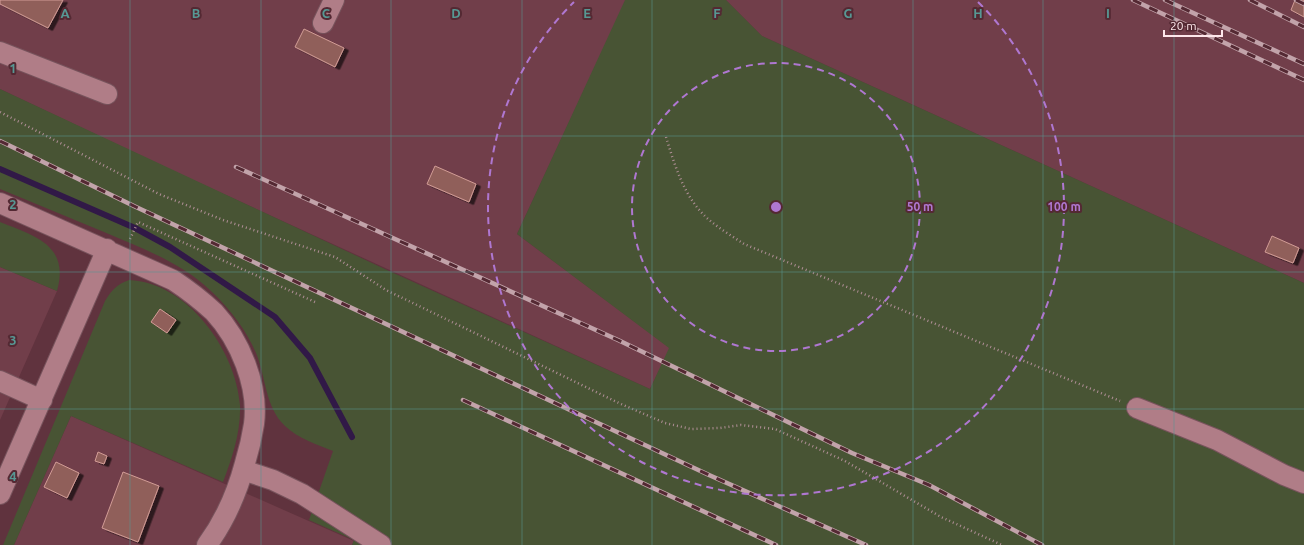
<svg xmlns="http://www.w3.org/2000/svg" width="1304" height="545" font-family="Ubuntu,sans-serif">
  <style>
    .built { fill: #713e4a }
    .green { fill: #485434 }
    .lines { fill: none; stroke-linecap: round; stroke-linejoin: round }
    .stream { stroke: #311947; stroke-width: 6 }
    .building { fill: #905f5a; stroke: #d29c96; filter: url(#shadow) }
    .minor-casing { stroke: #77535c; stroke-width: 22 }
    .path { stroke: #b08f96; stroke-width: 2.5; stroke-dasharray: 1 3; stroke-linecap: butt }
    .minor { stroke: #b07d87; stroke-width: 20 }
    .rail-casing { stroke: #c2a3aa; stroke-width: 4.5 }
    .rail { stroke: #542933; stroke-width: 3; stroke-dasharray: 9; stroke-linecap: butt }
    .grid { fill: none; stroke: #579894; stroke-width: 1; stroke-opacity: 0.55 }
    .ring { fill: none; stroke: #af77d1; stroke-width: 2; stroke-dasharray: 7 5 }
    .grid-label { font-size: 13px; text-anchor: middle; font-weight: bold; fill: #579894; stroke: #542933; stroke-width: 4; stroke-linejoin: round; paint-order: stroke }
    .centre { fill: #af77d1; stroke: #542933; stroke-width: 2 }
    .ring-label { font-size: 12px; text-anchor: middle; font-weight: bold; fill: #af77d1; stroke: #542933; stroke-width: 4; stroke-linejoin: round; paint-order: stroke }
  </style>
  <defs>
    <filter id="shadow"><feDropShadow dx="4.5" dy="2.5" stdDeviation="0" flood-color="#0009"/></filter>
  </defs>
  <rect width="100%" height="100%" fill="#60333e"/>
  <!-- built -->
  <path class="built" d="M0 0H626L517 234 670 348 650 389 171 170 0 89Z
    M726 0H1304V283L762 36Z
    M0 267 57 291 0 420Z
    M71 416 354 541 352 545H14Z"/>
  <!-- green -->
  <path class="green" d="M625 0H726L762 36 1304 283V545H352L354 540 309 520 333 451C316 444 299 439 285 426 265 407 266 377 256 353 246 330 231 310 212 292 183 263 141 248 104 232 69 218 35 203 0 189V89L389 271 650 389 669 348 517 234Z
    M0 222C35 236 70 245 57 291L0 267Z
    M129 280C187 282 236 350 240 405 241 432 232 458 223 482L71 416 14 545H3L105 301C111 291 117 284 129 280Z"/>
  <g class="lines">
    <!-- stream -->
    <path class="stream" d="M0 169 135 228 170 247 275 317 310 358 352 437"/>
  </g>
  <!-- building -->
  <path class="building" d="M0 0H63L48 28 0 4Z
    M1295 0H1304V17L1291 10Z
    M304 29 344 48 335 67 295 47Z
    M435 166 476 184 469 202 427 184Z
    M1272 236 1299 248 1293 263 1265 252Z
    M160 309 176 320 167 333 151 322Z
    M98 452 107 456 104 464 95 461Z
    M56 462 79 473 67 498 44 487Z
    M123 472 159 486 138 542 102 528Z"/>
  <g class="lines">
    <defs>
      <path id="minor" d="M323 23 334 0
        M0 52 107 94
        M0 203 173 280C188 290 201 300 214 312 240 340 259 386 254 424 252 437 249 450 245 463 237 493 226 519 207 545
        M0 381 42 400
        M1137 408 1217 440 1284 475 1304 483
        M243 470 273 480 302 494 381 545
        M0 494 107 249"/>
    </defs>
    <!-- minor casing -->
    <use href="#minor" class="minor-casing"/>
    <!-- path -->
    <path class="path" d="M0 112 159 194 223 220 335 257 386 290 621 404 665 423 691 429 720 428 741 425 775 429 845 461 941 517 1002 545
      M666 137C675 166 684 197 707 218 718 228 732 236 744 244L1120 401
      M130 239 138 222 315 302"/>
    <!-- minor -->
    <use href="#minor" class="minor"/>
    <defs>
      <path id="rail" d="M1133 0 1304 80
        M1165 0 1304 64
        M1250 0 1304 27
        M1296 0 1304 4
        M0 141 136 207 709 475 866 545
        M236 167 618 340 852 453 929 485 1042 545
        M463 400 776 545"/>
    </defs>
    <!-- rail casing -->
    <use href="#rail" class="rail-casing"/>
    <!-- rail -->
    <use href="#rail" class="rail"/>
  </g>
  <!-- grid -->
  <path class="grid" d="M130 0V545M261 0V545M391 0V545M522 0V545M652 0V545M782 0V545M913 0V545M1043 0V545M1174 0V545M0 136H1304M0 272H1304M0 409H1304"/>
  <!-- distance rings -->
  <g class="ring">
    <circle cx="776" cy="207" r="144"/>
    <path d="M978 2A288 288 0 1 1 574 2"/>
  </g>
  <g class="grid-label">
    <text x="65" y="18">A</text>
    <text x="196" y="18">B</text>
    <text x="326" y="18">C</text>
    <text x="456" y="18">D</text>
    <text x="587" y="18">E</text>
    <text x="717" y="18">F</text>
    <text x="848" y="18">G</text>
    <text x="978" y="18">H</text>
    <text x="1108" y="18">I</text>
    <text x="13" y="73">1</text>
    <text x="13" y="209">2</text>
    <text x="13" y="345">3</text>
    <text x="13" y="481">4</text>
  </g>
  <circle cx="776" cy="207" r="6" class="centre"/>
  <g class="ring-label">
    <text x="920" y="211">50 m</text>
    <text x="1064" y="211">100 m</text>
  </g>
  <!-- scale -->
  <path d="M1164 30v6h58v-6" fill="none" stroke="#fee7eb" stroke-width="2"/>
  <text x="1170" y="30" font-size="12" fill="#fee7eb" stroke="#542933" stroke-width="3" paint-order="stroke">20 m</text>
</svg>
